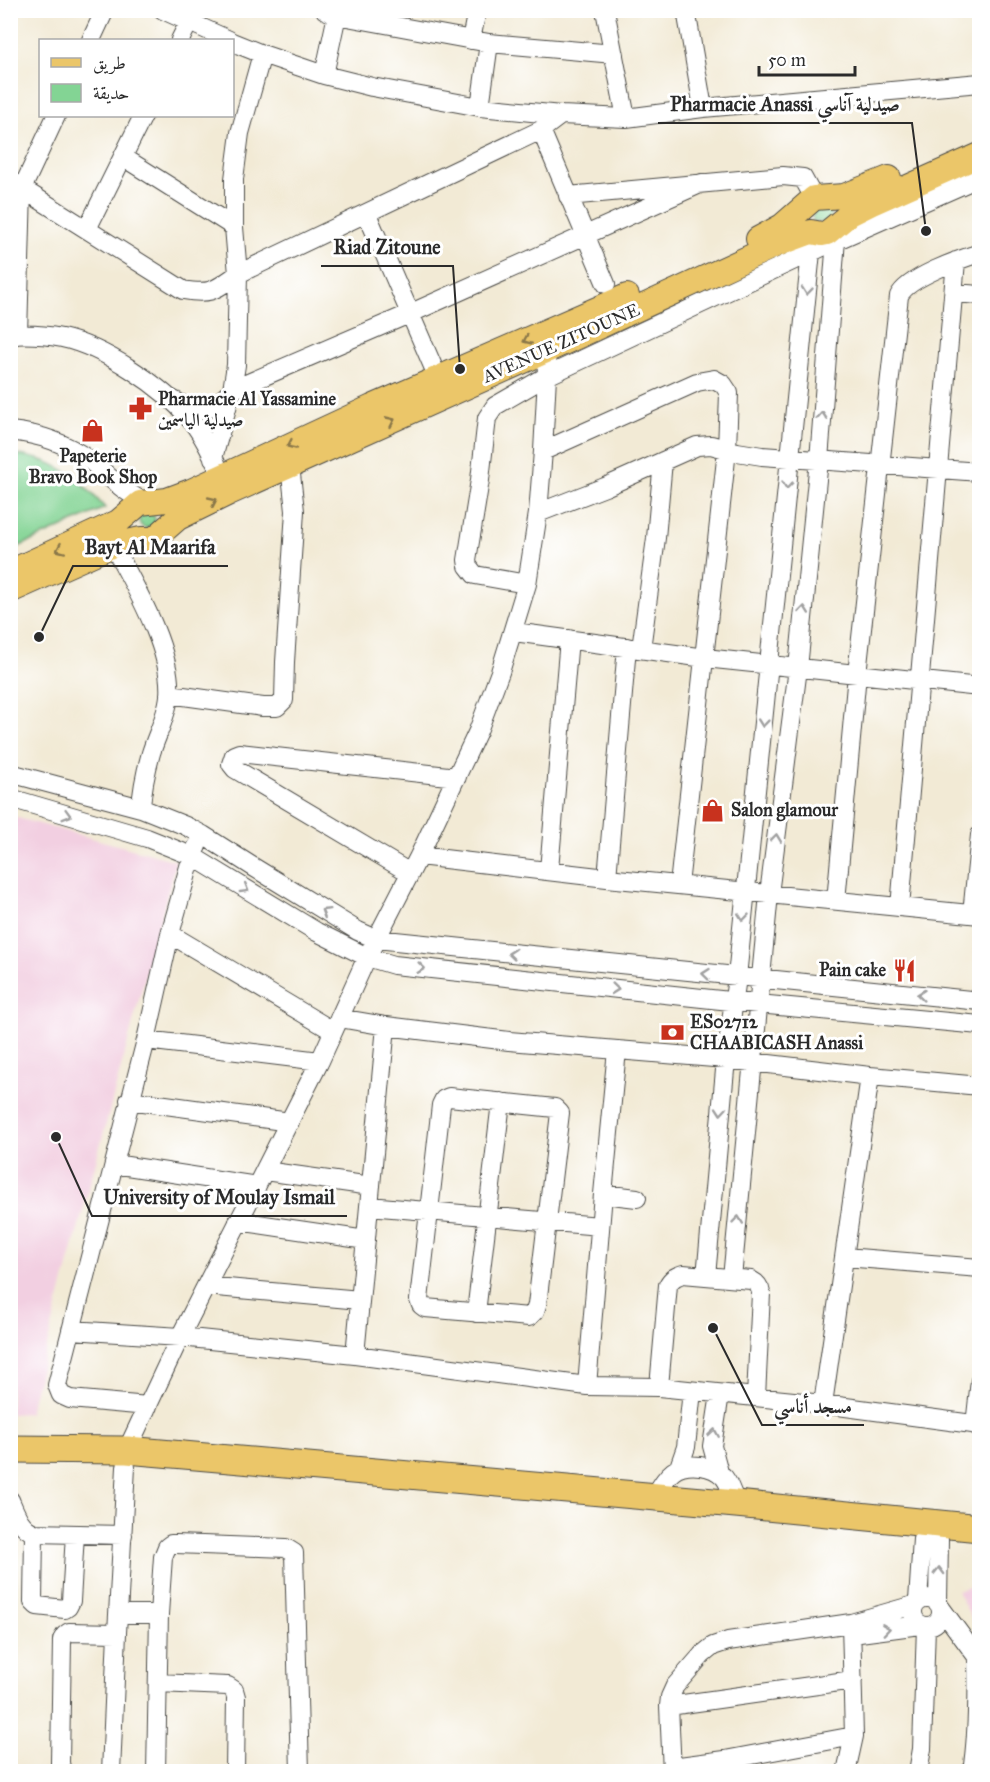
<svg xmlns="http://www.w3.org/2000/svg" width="990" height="1782" font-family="'IM FELL Great Primer',Amiri,serif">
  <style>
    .built { fill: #f2cfe1 }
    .green { fill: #83d494; stroke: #578060; stroke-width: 1.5 }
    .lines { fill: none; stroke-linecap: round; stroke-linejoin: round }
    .minor-casing { stroke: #494844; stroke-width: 20 }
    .major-casing { stroke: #494844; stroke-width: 26 }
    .highway-casing { stroke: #494844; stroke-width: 29 }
    .minor { stroke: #fff; stroke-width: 18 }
    .major { stroke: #ebc669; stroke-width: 24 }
    .highway { stroke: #ebc669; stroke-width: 27 }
    .oneway { stroke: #a0a0a0 }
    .oneway2 { stroke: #8b784a }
    .labels { text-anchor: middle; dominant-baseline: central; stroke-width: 6; stroke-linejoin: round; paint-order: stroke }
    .street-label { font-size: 18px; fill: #2b2b2b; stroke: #fff }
    .poi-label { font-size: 18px; font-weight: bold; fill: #2b2b2b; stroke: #fff; text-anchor: start }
    .leader { fill: none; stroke: #2b2b2b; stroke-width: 2 }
    .callout-dot { fill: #2b2b2b; stroke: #fff; stroke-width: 2 }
    .callout-label { font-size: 20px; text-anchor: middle; font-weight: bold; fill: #2b2b2b; stroke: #fff; stroke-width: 6; stroke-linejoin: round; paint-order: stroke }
  </style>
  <rect width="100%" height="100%" fill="#fff"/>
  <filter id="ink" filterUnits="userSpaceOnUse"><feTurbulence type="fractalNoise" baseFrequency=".0167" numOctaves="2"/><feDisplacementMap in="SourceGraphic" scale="12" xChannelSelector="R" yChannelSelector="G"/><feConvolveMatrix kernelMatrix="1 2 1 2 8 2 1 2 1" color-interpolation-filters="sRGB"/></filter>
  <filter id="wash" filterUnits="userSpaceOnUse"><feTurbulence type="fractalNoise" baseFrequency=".008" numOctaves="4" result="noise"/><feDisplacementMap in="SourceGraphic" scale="24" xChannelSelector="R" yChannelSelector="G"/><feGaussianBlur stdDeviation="1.35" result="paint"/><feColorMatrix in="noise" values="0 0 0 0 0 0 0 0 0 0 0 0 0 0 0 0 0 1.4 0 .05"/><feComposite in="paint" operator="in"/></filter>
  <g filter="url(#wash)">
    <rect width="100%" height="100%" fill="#f2ead5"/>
    <!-- built -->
    <path class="built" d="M10 816 176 861 29 1413 11 1414Z
      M979 1584 980 1585 979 1632 957 1591Z"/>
    <!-- green -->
    <path class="green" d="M816 208 828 209 831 214 828 223 814 222 812 217Z
      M11 454C54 458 77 475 105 508L11 550Z
      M139 520a8 8 0 1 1 16 0a8 8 0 1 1-16 0Z"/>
  </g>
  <g filter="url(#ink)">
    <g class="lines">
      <defs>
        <path id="minor" d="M163 10 229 40
          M325 10 336 15 489 43 614 54
          M605 10 626 118
          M686 10 703 108
          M91 40 105 10
          M180 40 195 10
          M471 40 477 10
          M232 42 262 54 324 75 372 87 480 107 561 115 626 118 703 108 980 83
          M324 75 338 10
          M480 107 489 43
          M541 130 606 284
          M123 157 234 227
          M10 181 183 290C212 295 215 290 238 274L541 130 561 115
          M568 196 783 176 803 178 814 198
          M367 214 438 378
          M87 229 143 116
          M954 293 980 295
          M10 335C27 334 46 335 62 338 104 347 162 386 190 419 201 432 209 448 216 463
          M18 335 22 189 56 116
          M168 397C196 413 209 416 232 390L409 314 702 183
          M10 431C39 434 66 443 89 460 109 475 121 491 145 502
          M543 451 697 382 714 379 723 384 729 393 727 450 679 885
          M213 458 232 390 236 365 238 274 234 227V179L240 133 262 54
          M538 513 605 487 697 446 711 445 737 452 762 456 980 472
          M113 545C134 585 173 650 169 696 167 716 157 734 151 753 146 771 142 789 141 808
          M527 584 475 575 468 566 467 560 480 480 487 418 495 406 547 376 835 241 980 177
          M514 632 705 658 980 687
          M641 649 656 538 663 461
          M169 694 263 707H277L284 700 285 662 295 511 290 465
          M10 773 141 808 186 826 203 835 255 868 358 931 376 939 980 1001
          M10 798 147 838 192 856 317 932 367 957 394 965 758 1004 980 1025
          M419 856 607 878 980 915
          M549 870 569 639
          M410 873 235 769 231 764 234 755 239 753 457 777
          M607 878 627 647
          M836 901 857 674 899 296C907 278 960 259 980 253
          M900 907 956 261
          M972 914 980 835
          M170 934 333 1031
          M339 1018 386 1026 509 1041 726 1059 870 1076 980 1086
          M146 1040 320 1061
          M449 1097 555 1108 560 1113 537 1305 535 1311 529 1317 425 1308 421 1305 419 1300 441 1105 444 1099Z
          M129 1100 290 1122
          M114 1164 257 1186
          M265 1171 371 1186
          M603 1194 637 1198
          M369 1206 600 1226
          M238 1221 366 1240
          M845 1257 980 1268
          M706 1276 726 1059 737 977 811 252 816 234
          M732 1278 769 894 798 668 819 460 837 226
          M206 1286 360 1300
          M476 1313 501 1102
          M71 1330 180 1337 355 1355 587 1386 659 1387 823 1404 980 1425
          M355 1355 386 1026
          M587 1386 603 1194 617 1050
          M659 1387 668 1285C672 1278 676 1276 683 1274L751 1280C757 1283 760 1286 761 1293L756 1397
          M823 1404 870 1076
          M148 1406 70 1399 61 1395 57 1385 146 1040 170 934 192 856 197 846
          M975 1425 980 1380
          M127 1450 180 1337 320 1061 367 957 419 856 478 731 500 672 527 584 538 513 543 451 547 376 546 351
          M679 1467 686 1447 692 1391
          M719 1472 712 1446 720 1394
          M654 1497C667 1476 673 1463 700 1466 725 1469 729 1483 736 1504
          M10 1500C16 1514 20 1527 34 1533L123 1535
          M34 1533 33 1602 37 1606 65 1609 68 1607 71 1601 75 1534
          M913 1612a14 14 0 1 1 28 0a14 14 0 1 1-28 0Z
          M918 1601 922 1539
          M938 1603 939 1540
          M941 1608 980 1661
          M118 1614H159
          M852 1634 920 1625
          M158 1683 228 1686 234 1690 236 1697 235 1772
          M669 1706 853 1680
          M672 1767 725 1760 854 1736
          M62 1772 60 1763 62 1640 65 1635 69 1632 117 1633
          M111 1772 117 1633 126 1467
          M156 1772 159 1614 163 1557 167 1547 171 1544H176L286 1548 294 1553 300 1772
          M672 1772 669 1706 670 1697 675 1686 702 1655 713 1646 728 1641 851 1623 914 1605
          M846 1772 854 1736 851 1623
          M918 1772 922 1749 926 1626
          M972 1772C978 1733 978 1695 977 1657"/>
        <path id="major" d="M758 239 782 226 814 198 844 196 889 178
          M10 572 118 522 140 503 167 500 191 491 372 407 627 296
          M10 591 113 545 141 539H154L178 518 229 493 546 351 776 245 811 232 822 234 827 233 850 214 872 203 980 155"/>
        <path id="highway" d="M10 1449 127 1450 736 1504 980 1528"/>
      </defs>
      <!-- minor casing -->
      <use href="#minor" class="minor-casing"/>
      <!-- major casing -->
      <use href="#major" class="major-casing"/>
      <!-- highway casing -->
      <use href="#highway" class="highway-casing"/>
      <!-- minor -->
      <use href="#minor" class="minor"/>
      <!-- major -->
      <use href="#major" class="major"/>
      <!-- highway -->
      <use href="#highway" class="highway"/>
    </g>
    <!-- one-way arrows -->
    <defs><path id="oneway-chevron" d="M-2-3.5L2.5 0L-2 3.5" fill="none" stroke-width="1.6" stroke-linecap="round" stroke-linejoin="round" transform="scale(1.5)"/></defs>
    <g class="oneway">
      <use href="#oneway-chevron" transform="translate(807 291) rotate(96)"/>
      <use href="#oneway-chevron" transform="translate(822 416) rotate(-86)"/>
      <use href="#oneway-chevron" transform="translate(787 485) rotate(96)"/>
      <use href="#oneway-chevron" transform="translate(804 610) rotate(-84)"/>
      <use href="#oneway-chevron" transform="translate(763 723) rotate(96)"/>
      <use href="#oneway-chevron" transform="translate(67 815) rotate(16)"/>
      <use href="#oneway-chevron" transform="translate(776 838) rotate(-83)"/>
      <use href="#oneway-chevron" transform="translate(245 889) rotate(31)"/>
      <use href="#oneway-chevron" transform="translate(325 912) rotate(-148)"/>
      <use href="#oneway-chevron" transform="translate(743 917) rotate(96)"/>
      <use href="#oneway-chevron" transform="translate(512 954) rotate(-174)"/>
      <use href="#oneway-chevron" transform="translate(421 968) rotate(6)"/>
      <use href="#oneway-chevron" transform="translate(706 974) rotate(-174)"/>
      <use href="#oneway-chevron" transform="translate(615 989) rotate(6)"/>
      <use href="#oneway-chevron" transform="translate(921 995) rotate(-174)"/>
      <use href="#oneway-chevron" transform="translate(721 1111) rotate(95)"/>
      <use href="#oneway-chevron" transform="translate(738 1220) rotate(-84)"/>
      <use href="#oneway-chevron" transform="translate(714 1433) rotate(-81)"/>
      <use href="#oneway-chevron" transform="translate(939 1571) rotate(-89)"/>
      <use href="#oneway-chevron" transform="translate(886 1629) rotate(-8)"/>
    </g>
    <g class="oneway2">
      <use href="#oneway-chevron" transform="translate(527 340) rotate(156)"/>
      <use href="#oneway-chevron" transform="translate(391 421) rotate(-25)"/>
      <use href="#oneway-chevron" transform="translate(291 445) rotate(155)"/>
      <use href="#oneway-chevron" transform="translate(213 501) rotate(-25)"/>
      <use href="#oneway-chevron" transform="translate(60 549) rotate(156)"/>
    </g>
  </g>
  <!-- icons -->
  <defs>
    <symbol id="pharmacy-bare" viewBox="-9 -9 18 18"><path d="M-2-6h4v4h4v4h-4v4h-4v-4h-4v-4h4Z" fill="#c8321e" stroke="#fff" stroke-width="2.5" paint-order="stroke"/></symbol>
    <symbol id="shop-bare" viewBox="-9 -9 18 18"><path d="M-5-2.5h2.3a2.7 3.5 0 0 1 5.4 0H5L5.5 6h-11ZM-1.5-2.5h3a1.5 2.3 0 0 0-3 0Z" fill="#c8321e" stroke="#fff" stroke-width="2.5" paint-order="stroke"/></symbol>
    <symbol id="restaurant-bare" viewBox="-9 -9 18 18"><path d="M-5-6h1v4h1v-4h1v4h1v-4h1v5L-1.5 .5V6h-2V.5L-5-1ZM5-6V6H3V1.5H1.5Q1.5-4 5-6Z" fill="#c8321e" stroke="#fff" stroke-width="2.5" paint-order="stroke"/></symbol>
    <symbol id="bank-bare" viewBox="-9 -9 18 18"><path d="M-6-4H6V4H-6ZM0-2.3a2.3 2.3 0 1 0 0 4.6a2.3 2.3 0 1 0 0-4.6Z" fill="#c8321e" stroke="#fff" stroke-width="2.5" paint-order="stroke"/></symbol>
  </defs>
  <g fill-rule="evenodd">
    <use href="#pharmacy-bare" x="124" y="392" width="33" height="33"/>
    <use href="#shop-bare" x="76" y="414" width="33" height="33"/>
    <use href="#shop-bare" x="696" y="794" width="33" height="33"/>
    <use href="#restaurant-bare" x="888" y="954" width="33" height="33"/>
    <use href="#bank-bare" x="656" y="1016" width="33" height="33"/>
  </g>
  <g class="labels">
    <!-- street labels -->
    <g class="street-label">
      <text transform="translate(561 343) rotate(-24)">AVENUE ZITOUNE</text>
    </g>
    <!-- poi labels -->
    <g class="poi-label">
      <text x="158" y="399">Pharmacie Al Yassamine<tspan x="158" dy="21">صيدلية الياسمين</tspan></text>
      <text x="93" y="456" text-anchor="middle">Papeterie<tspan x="93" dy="21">Bravo Book Shop</tspan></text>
      <text x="731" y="810">Salon glamour</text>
      <text x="886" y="970" text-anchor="end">Pain cake</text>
      <text x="690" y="1022">ES02712<tspan x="690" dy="21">CHAABICASH Anassi</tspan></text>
    </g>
  </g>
  <!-- callouts -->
  <path class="leader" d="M926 231L912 123H658M460 369L453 266H321M39 637L73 566H228M56 1137L92 1216H347M713 1328L762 1425H864"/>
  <g class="callout-dot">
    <circle cx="926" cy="231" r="6"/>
    <circle cx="460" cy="369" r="6"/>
    <circle cx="39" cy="637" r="6"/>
    <circle cx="56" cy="1137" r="6"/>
    <circle cx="713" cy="1328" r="6"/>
  </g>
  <g class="callout-label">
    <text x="785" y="111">Pharmacie Anassi صيدلية آناسي</text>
    <text x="387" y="254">Riad Zitoune</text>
    <text x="150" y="554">Bayt Al Maarifa</text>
    <text x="219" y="1204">University of Moulay Ismail</text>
    <text x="813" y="1413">مسجد أناسي</text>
  </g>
  <!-- margin -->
  <rect width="990" height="1782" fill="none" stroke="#fff" stroke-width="36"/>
  <!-- legend -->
  <rect x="39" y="39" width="195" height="78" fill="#ffffff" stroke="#aaaaaa" stroke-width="1.5"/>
  <rect x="51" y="58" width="30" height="9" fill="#ebc669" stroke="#aaaaaa" stroke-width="1.5"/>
  <text x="93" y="69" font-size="18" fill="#2b2b2b">طريق</text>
  <rect x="51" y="84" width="30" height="18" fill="#83d494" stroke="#aaaaaa" stroke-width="1.5"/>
  <text x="93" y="99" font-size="18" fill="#2b2b2b">حديقة</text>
  <!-- scale -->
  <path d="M759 66v9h96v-9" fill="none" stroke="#2b2b2b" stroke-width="3"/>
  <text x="768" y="66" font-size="18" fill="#2b2b2b" stroke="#ffffff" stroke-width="4.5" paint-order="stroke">50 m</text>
</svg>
